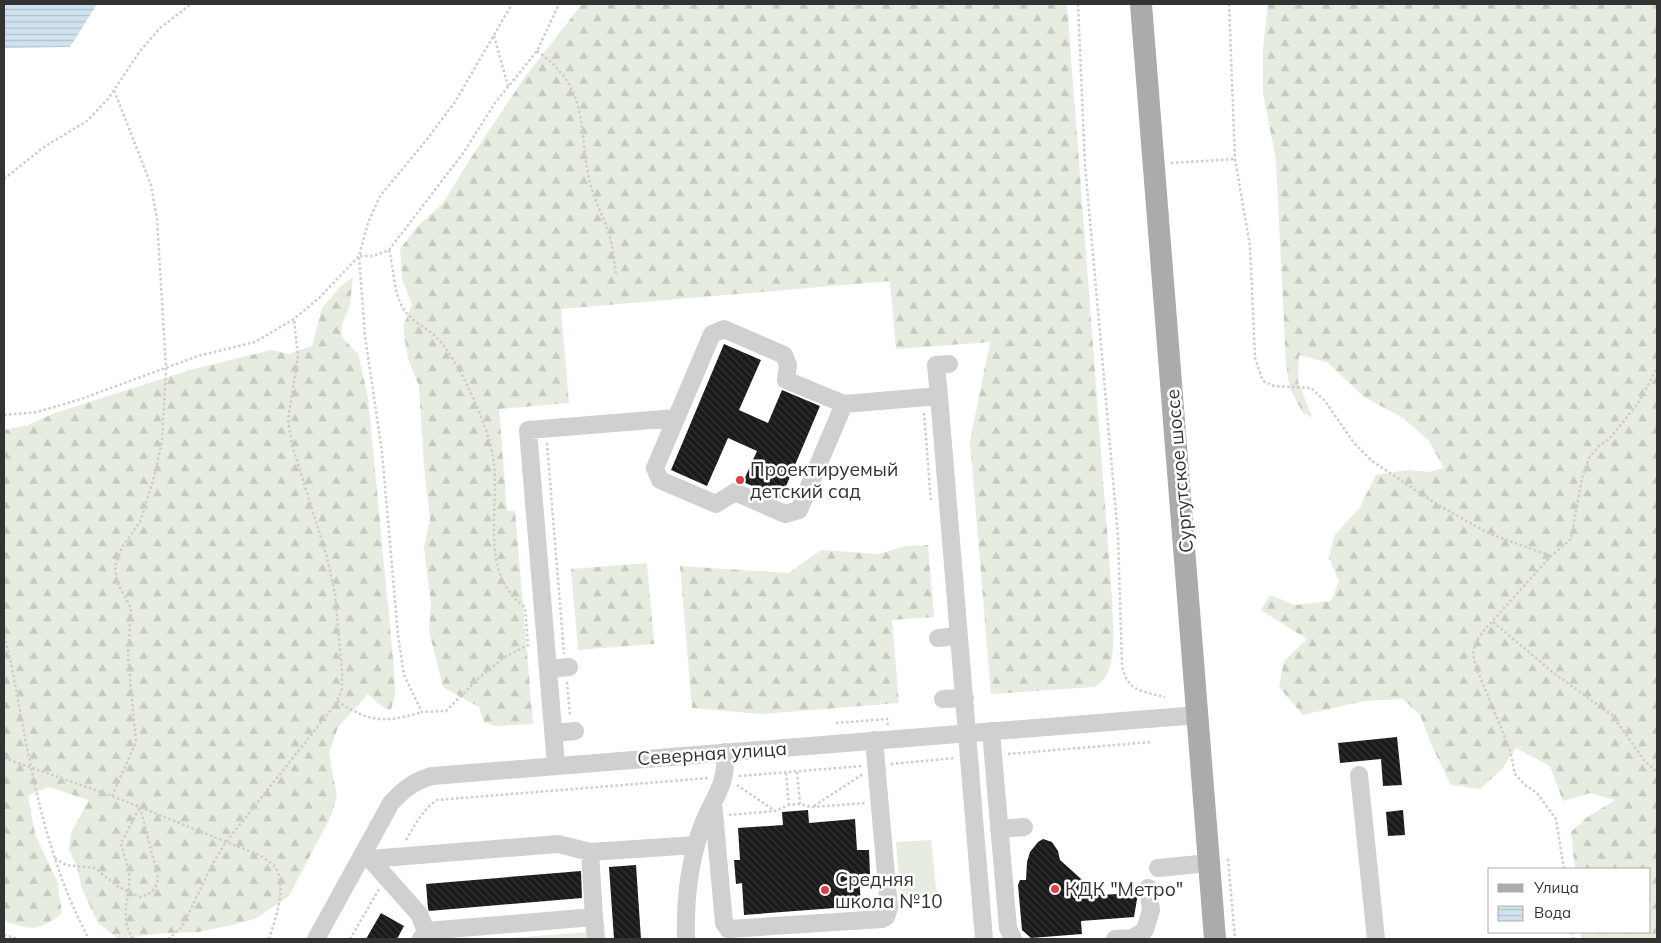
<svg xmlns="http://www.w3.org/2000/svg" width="1661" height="943" font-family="Mulish,sans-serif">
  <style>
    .green { fill: #e6ecdf }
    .forest { fill: url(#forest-firs) }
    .water { fill: url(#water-rules) }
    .building { fill: url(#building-back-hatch) }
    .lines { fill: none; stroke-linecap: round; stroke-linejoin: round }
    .path { stroke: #cdcdcd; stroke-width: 2.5; stroke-dasharray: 2.5 2.5; stroke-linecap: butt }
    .minor { stroke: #d0d0d0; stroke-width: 18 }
    .major { stroke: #ababab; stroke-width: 22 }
    .poi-dot { fill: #e63946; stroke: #fff; stroke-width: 2 }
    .labels { text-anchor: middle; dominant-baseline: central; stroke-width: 5; stroke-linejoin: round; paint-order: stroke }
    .poi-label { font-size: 19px; fill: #333; stroke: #fff; text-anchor: start }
    .street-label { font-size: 19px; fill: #333; stroke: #fff }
  </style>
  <defs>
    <pattern id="forest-firs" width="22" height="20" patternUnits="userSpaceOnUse" patternTransform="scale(1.25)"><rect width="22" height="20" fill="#e6ecdf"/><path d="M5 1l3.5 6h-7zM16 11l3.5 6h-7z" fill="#c6cbc0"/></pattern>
    <pattern id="water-rules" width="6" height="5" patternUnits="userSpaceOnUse" patternTransform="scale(1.25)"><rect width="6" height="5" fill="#cfe2ee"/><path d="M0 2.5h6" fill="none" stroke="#b2c2cd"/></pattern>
    <pattern id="building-back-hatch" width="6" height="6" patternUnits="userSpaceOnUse" patternTransform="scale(1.25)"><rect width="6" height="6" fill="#1a1a1a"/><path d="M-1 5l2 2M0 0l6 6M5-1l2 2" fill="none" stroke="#333"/></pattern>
  </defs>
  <rect width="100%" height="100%" fill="#fff"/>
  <!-- green -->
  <path class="green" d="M931 840 937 897 901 900 896 842Z
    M589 932V939H498Z"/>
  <!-- forest -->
  <path class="forest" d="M582 4H1067L1112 597C1112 623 1121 674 1094 687L991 694 970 441 990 342 896 349 890 281 561 309 569 403 499 409 507 511H515L533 724 495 726 484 722 479 707 443 687 429 631 431 604 424 548 430 519 424 466 419 386 408 359 404 334V324L412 304 402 279 400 249 417 227 443 203 476 150 525 77Z
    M1268 4H1657V939H1581V932H1650V869H1575L1571 832 1586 818 1615 800 1590 793 1563 801 1550 766 1516 748 1501 770 1480 789 1451 785 1432 746 1420 715 1403 699 1364 701 1303 715 1279 687 1284 661 1307 639 1261 610 1270 595 1295 605 1331 601 1339 581 1329 558 1334 536 1360 507 1376 475 1408 470 1429 472 1444 468 1429 441 1403 418 1364 397 1327 362 1299 355 1298 381 1312 417 1303 413 1290 389 1286 363 1276 160 1263 93V48Z
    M353 277 350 305 342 325 341 336 358 354 368 397 394 670 395 695 391 710 385 709 368 694 338 727 329 753 337 796 331 816 289 896 255 919 232 925 198 932 164 933 119 939 98 923 82 889 77 867 69 850 71 833 89 800 49 787 28 795 35 834 57 881 62 913C38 932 32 930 4 921V430L28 425 55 413 190 370 271 350 289 354 312 346 322 308 341 286Z
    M928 545 934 617 892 620 899 703 762 714 692 708 680 566 789 573 821 550 879 554 905 546Z
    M647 563 654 644 578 650 571 569Z"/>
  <!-- water -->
  <path class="water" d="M4 4H97L70 47 4 48Z"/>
  <!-- building -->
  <path class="building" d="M724 344 761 360 739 410 768 423 782 390 820 406 781 498 743 482 757 451 728 438 707 486 671 470Z
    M1397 737 1402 785 1383 786 1381 759 1340 763 1338 743Z
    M808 810 809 823 855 819 857 850H869L870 874H859L861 906 744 915 742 883 736 884 734 860H740L738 828 783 825 782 812Z
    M1403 810 1405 835 1388 836 1386 812Z
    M1043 839 1052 842 1058 851 1060 860 1099 895 1138 893 1134 917 1081 921 1082 934 1031 938 1022 930 1018 885 1020 880H1026L1027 862 1030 852 1038 842Z
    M636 865 641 939H614L609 867Z
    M581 871 582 898 429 911 428 909 426 884Z
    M381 913 404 926 397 939H366Z"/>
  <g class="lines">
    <!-- path -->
    <path class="path" d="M1078 4 1085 165 1118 536 1122 665C1127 692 1142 691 1165 697
      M1229 4 1235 159 1250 246 1255 358 1263 381 1274 386 1311 388 1325 401 1354 443 1372 461 1438 505 1490 534 1551 556
      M494 36 508 86
      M537 51C591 90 577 125 590 183 594 201 605 218 610 237 613 249 614 262 616 274
      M1171 163 1235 159
      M4 179 44 147 87 121 108 99 140 51 160 28 191 4
      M389 250C394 268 393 291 403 308 411 322 427 327 437 338 460 362 488 425 493 457 501 505 477 573 525 607L528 645 505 657 480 677 446 711 422 712 404 675 398 635 382 452 365 336 359 256H373L389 250 464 152 495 103 537 51 559 4
      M924 413 931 502
      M4 415 37 412 81 399 198 356 255 342 294 319 319 298 359 256 368 223 380 196 428 138 455 102 512 4
      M547 443 564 654
      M1493 622 1555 674 1612 715 1644 760 1657 772
      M4 636 11 663C29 757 43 854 89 939
      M567 682 570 716
      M337 701C370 723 385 723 422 712
      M836 723 887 719 888 726
      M1008 754 1151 742
      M4 758 112 796 259 855C264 858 271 862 275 867 288 885 275 920 269 939
      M891 764 955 758
      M797 772 800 804
      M786 773 789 805
      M739 776 863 766
      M737 785 775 811
      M112 796 136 742 128 657 131 608 117 582 115 566 122 547 140 522 154 477 162 441 166 368 157 219 151 185 114 90
      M814 806 863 774
      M729 815 775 811 789 805 800 804 812 807 866 803
      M406 840C415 825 422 810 437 800L709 778
      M55 858 66 865 95 868 117 886 140 897C152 894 156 890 158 877L140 807
      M1228 859 1235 939
      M1564 869 1556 819 1537 793 1525 785 1515 774 1510 750 1476 667 1473 654 1476 641 1487 627 1551 556 1571 539 1582 478 1589 458 1599 446 1610 438 1639 402 1657 368
      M1572 932 1573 939
      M4 935 19 939
      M133 939C118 915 131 899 129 874 128 864 123 853 121 843L140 807
      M168 939 182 927 213 863 226 842 335 705 342 689V671L335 594 327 557 292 445 288 420 298 357 294 319
      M350 939 379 889"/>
    <!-- minor -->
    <path class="minor" d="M724 329 784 355 788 365 786 380 844 404 799 510 785 514 735 492 716 504 660 480 655 468 712 334Z
      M939 396 936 365 949 364
      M844 404 939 396 984 939
      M938 638 959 636
      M548 669 569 667
      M943 699 965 698
      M991 731 1008 928 1013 939
      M554 733 575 731
      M556 765 528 430 676 418
      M1359 775 1376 939
      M713 802 724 923 728 929 882 919 886 917 889 908 874 740
      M999 829 1024 827
      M590 852 594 917
      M363 855 370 859 558 844 590 852 696 845
      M370 859 419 914 426 931 421 939
      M1158 868 1209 863
      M426 931 594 917 596 939
      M316 939 391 803C404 789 414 781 432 776L1198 715
      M686 939C685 902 688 868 700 832 710 800 728 789 725 752
      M1115 939 1133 938 1145 930 1151 910 1148 888"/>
    <!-- major -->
    <path class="major" d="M1141 4 1215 939"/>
  </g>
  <!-- markers -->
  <g class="poi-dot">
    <circle cx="740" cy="480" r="5"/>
    <circle cx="1055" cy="889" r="5"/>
    <circle cx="825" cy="890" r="5"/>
  </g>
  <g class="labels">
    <!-- poi labels -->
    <g class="poi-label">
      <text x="750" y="469">Проектируемый<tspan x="750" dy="22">детский сад</tspan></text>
      <text x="835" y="879">Средняя<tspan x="835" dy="22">школа №10</tspan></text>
      <text x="1065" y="889">КДК "Метро"</text>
    </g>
    <!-- street labels -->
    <g class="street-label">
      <text transform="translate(1179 471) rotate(-95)">Сургутское шоссе</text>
      <text transform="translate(712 753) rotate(-4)">Северная улица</text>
    </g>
  </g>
  <!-- border -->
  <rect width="1661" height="943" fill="none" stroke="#333333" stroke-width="10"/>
  <!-- legend -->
  <rect x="1488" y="868" width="162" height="65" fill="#ffffff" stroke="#adadad"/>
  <rect x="1498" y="884" width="25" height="8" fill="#ababab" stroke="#adadad"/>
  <text x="1534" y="893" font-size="15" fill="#333333">Улица</text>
  <rect x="1498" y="906" width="25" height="15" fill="url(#water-rules)" stroke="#adadad"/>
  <text x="1534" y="918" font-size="15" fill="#333333">Вода</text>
</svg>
